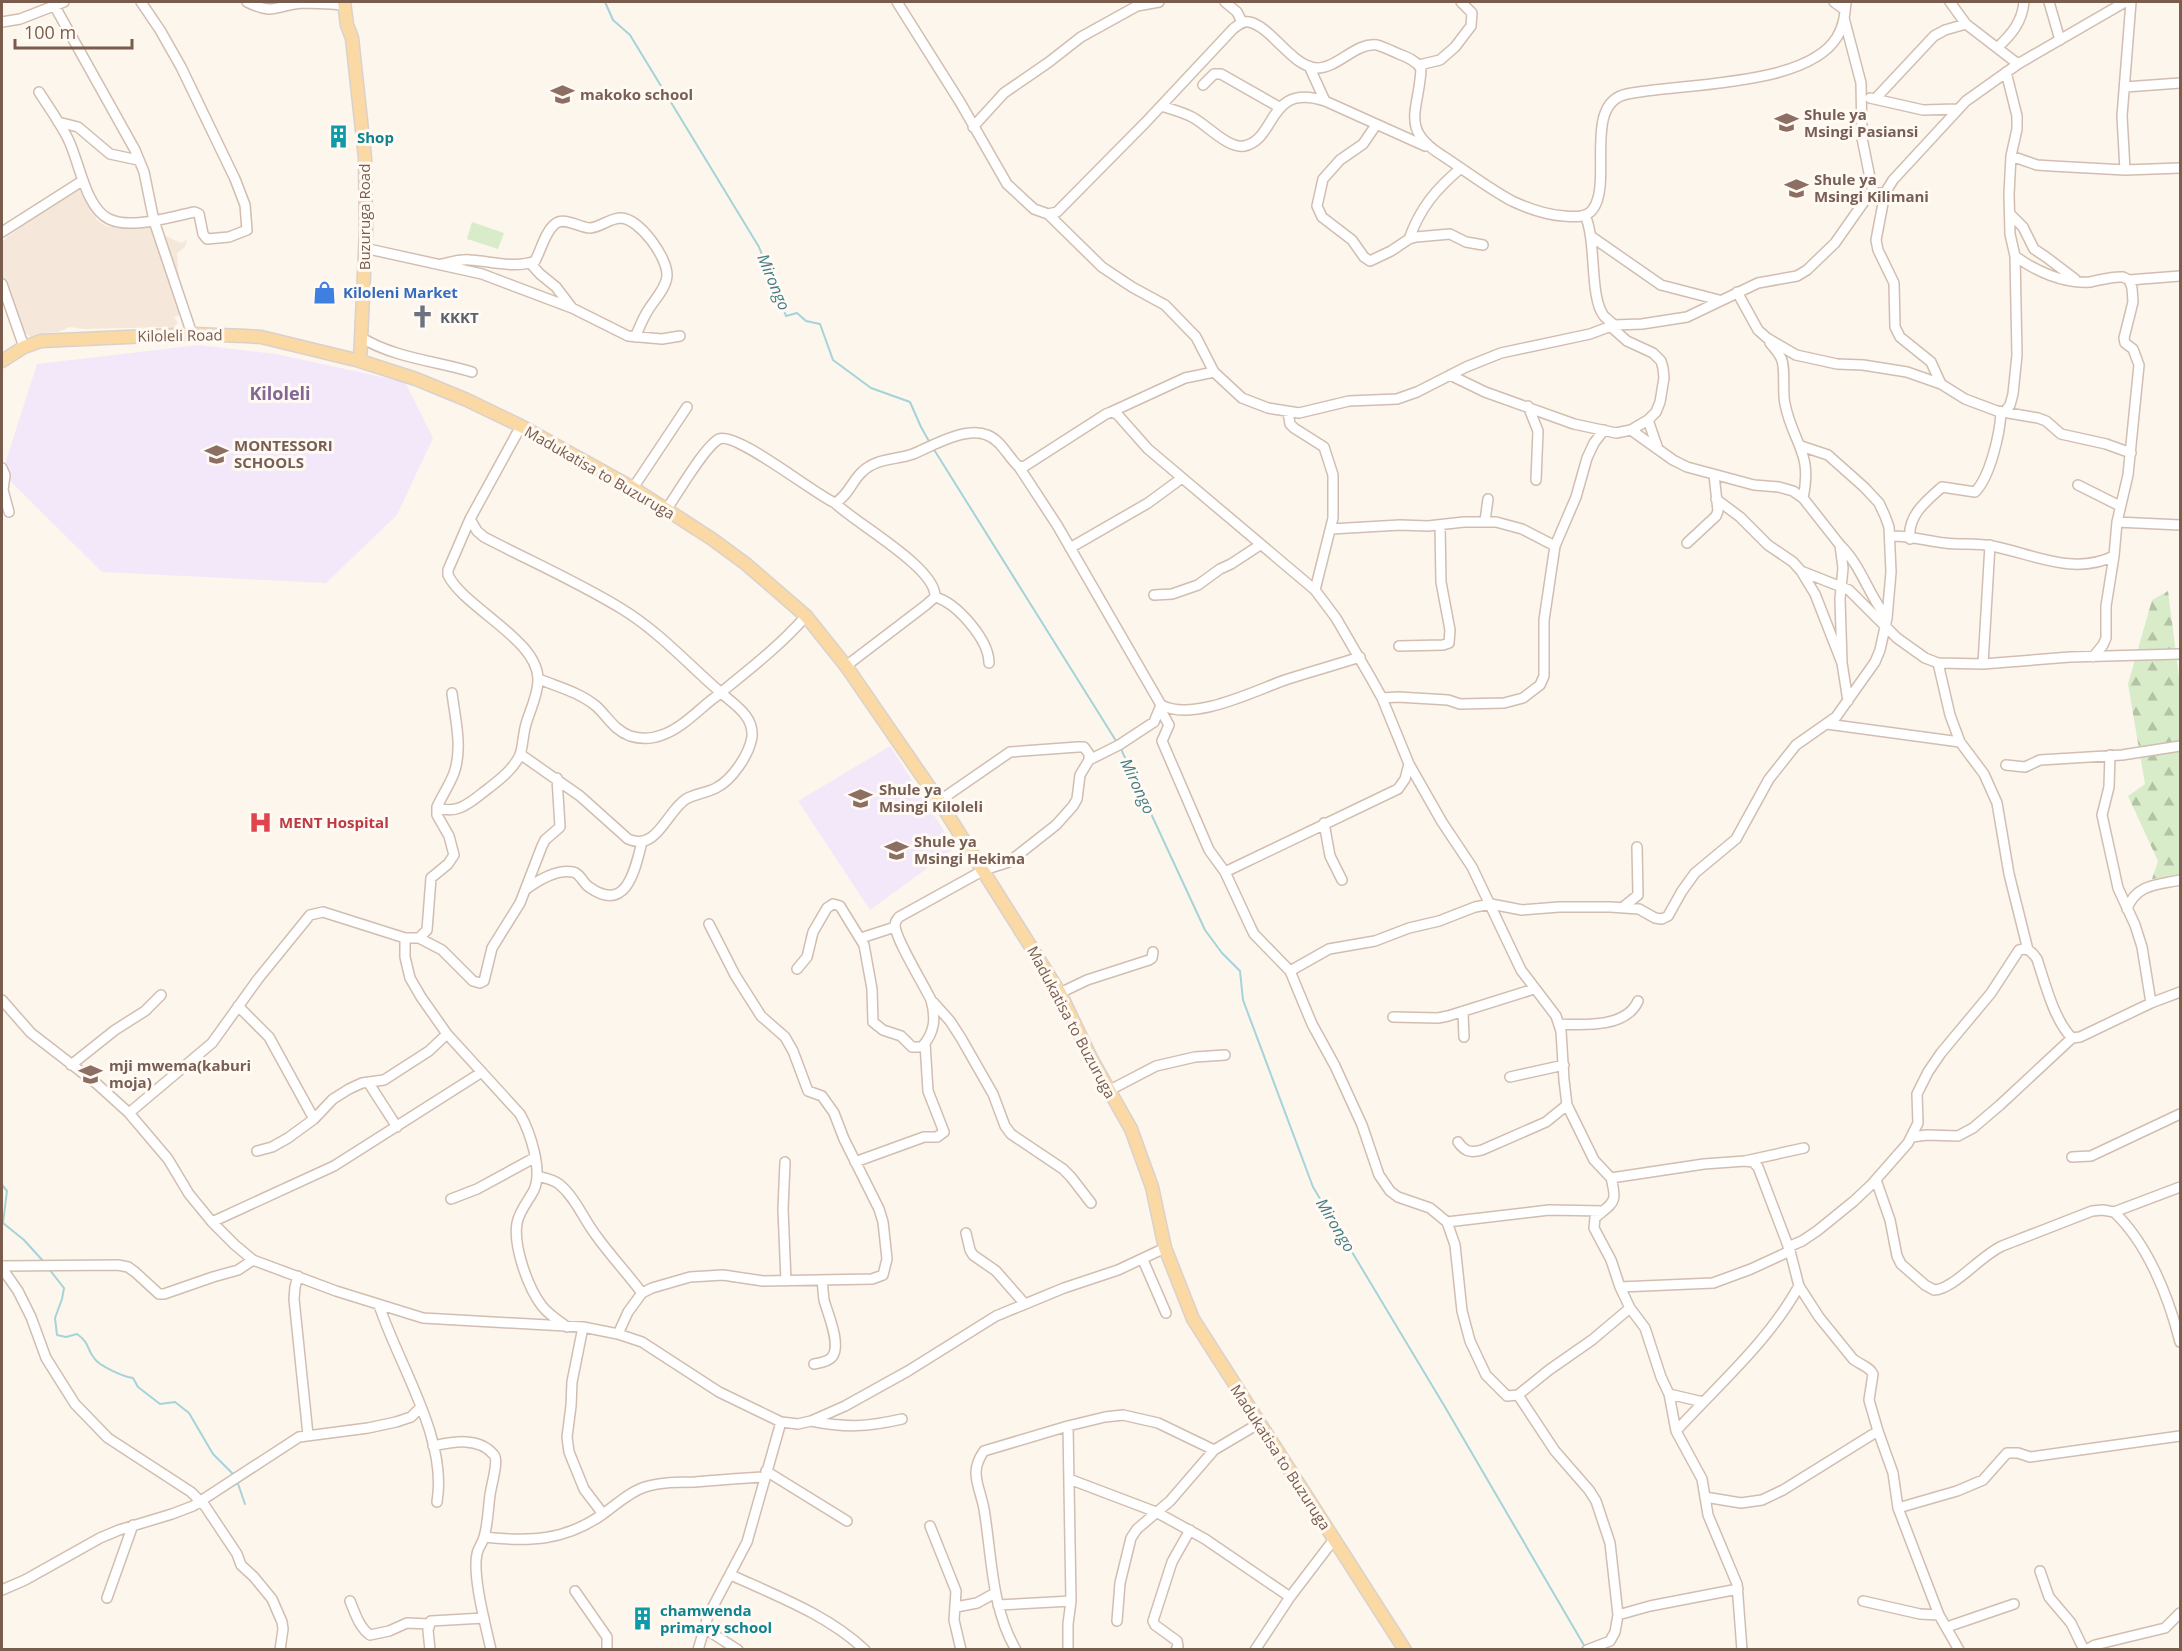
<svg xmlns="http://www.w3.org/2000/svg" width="2182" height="1651" font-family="'Open Sans',sans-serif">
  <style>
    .residential { fill: #f5e8da }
    .education { fill: #f3e8fa }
    .forest { fill: url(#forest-firs) }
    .garden { fill: #d8ecc9 }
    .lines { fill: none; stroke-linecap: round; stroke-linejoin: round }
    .stream { stroke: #a5d3da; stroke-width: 2 }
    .minor-casing { stroke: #d1beb0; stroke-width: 12 }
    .major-casing { stroke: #dad1cd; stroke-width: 15 }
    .minor { stroke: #fff; stroke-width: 9 }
    .major { stroke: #fbd9a5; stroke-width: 12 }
    .labels { text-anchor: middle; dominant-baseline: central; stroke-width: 6; stroke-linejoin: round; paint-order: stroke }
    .education-label { font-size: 15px; font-weight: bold; fill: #785e54; stroke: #fffaf3; text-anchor: start }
    .culture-label { font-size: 15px; font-weight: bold; fill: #0d838f; stroke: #fffaf3; text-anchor: start }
    .street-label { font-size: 15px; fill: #7a5c4d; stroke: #fffaf3 }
    .shop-label { font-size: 15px; font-weight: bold; fill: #366cbe; stroke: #fffaf3; text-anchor: start }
    .worship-label { font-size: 15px; font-weight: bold; fill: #5b616d; stroke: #fffaf3; text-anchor: start }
    .health-label { font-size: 15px; font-weight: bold; fill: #be3a42; stroke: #fffaf3; text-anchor: start }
    .water-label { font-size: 16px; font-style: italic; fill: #437c86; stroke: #fffaf3 }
    .quarter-label { font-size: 18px; font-weight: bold; fill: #846695; stroke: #fffaf3 }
  </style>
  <defs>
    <pattern id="forest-firs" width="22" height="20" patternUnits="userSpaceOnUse" patternTransform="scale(1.5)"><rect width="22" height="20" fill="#d8ecc9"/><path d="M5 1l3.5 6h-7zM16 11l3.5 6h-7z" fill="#b4c2a5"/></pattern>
  </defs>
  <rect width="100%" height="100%" fill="#fdf6ec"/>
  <!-- residential -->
  <path class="residential" d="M78 188 97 220 106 226 119 228 125 223 143 224 172 239 181 243 187 240 185 247 177 253 179 280 176 291 183 308 180 315 174 317 178 323 174 327 83 329 70 327 58 332 46 333 32 338 23 331 2 276V241L36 216 51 201Z"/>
  <!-- education -->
  <path class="education" d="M199 345 276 354 405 382 433 438 397 515 326 583 102 572 2 473 37 364Z
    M890 746 955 848 870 910 798 801Z"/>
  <!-- forest -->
  <path class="forest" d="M2168 591 2180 685V875L2152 879 2158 861 2128 796 2145 784 2128 684 2152 600Z"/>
  <!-- garden -->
  <path class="garden" d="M472 222 504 233 498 249 467 239Z"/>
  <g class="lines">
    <!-- stream -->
    <path class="stream" d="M605 2 613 20 630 35 759 247 786 316 797 313 806 321 820 324 833 360 871 388 910 402 921 427 930 443
      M933 448 1118 744
      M1121 749 1205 930 1222 953 1240 971 1243 1000 1313 1187 1445 1407 1585 1647
      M2 1185 7 1191 3 1223 24 1240 44 1262
      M49 1269 64 1288 62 1299 55 1318 57 1335 66 1337 77 1334C90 1343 86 1348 94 1358 99 1366 124 1377 133 1378L138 1387 160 1404 175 1402 189 1413 213 1454 235 1476
      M237 1481 245 1504"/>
    <defs>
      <path id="minor" d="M247 2C276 16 275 5 302 3 316 3 330 4 344 5
        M897 2 960 102 1007 184 1034 209 1048 214 1057 212 1145 123 1233 29C1238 25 1242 21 1249 22 1271 26 1292 67 1317 68 1338 68 1356 42 1377 45 1384 47 1392 51 1399 54 1407 57 1417 61 1421 69 1419 111 1399 129 1443 156 1466 171 1488 188 1512 201 1527 208 1547 215 1564 216 1574 217 1587 218 1593 209 1613 182 1582 103 1627 94 1681 83 1807 87 1837 37 1844 26 1845 13 1846 2
        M1225 2 1237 12 1242 22
        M1834 2 1845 10
        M1950 2 1966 24 2018 64
        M2049 2 2060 40
        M54 5 135 150 144 172 154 221 192 334
        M1844 18 1861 83 1862 138 1873 193
        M2 22 20 19 64 2
        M1997 48C2012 34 2022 22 2024 2
        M1419 65 1440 60 1455 47 1471 26 1472 13 1461 2
        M1309 66 1325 101 1425 146
        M1203 85 1214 74H1221L1279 107
        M2125 87 2180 83
        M39 92C48 106 58 120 66 135 79 157 84 207 109 219 132 230 172 216 195 212L199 214 203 234 207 239 229 237 247 230 245 205 235 179 181 67 160 30 141 2
        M1870 98 1923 110 1957 109
        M1876 98 1934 36 1945 30 1966 24
        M1161 106C1171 109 1182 112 1192 117 1206 124 1228 149 1244 146 1277 140 1267 82 1325 101
        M58 122 78 127 110 154 138 160
        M1376 125 1363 144 1340 160 1323 179 1317 206 1322 217 1352 240 1364 257 1370 261 1391 251 1409 239 1416 237 1450 234 1466 242 1483 245
        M973 127 1004 93 1049 62 1081 37 1137 6 1159 2
        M2011 156 2037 165 2052 166 2125 170 2180 168
        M2125 170 2122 116 2131 2
        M1048 214 1102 267 1132 287 1165 305 1196 337 1214 372 1242 398 1268 408 1299 413 1349 401 1397 399 1417 392 1466 367 1501 353 1590 334 1614 325 1642 324 1687 317 1758 283 1797 276 1807 270 1835 243 1868 196 1873 193H1885
        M1585 215C1597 242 1589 297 1604 316 1607 319 1611 322 1614 325
        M2011 215 2023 227 2034 249 2046 257 2075 279
        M2 232 82 181
        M1592 237 1661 285 1719 300
        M1409 239C1420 208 1436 189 1461 168
        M364 248 482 274 572 308 628 336 662 339 680 336
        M2015 256C2035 271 2064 284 2090 282 2101 280 2112 276 2123 277L2129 280 2132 288 2133 302 2124 338 2125 343 2133 349 2139 365 2128 475 2117 522 2114 556 2106 606V638L2103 645 2093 657
        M530 263 540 274 556 287 572 308
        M442 264C451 262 460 259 470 260 490 261 516 269 535 261 541 250 545 232 555 224 564 216 580 228 590 228 601 227 610 218 621 218 640 219 668 258 667 276 666 289 653 301 647 312 642 320 639 329 635 337
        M2129 280 2180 276
        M2 284 24 347
        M1737 292 1758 330 1767 338 1796 355 1837 364 1863 365 1907 372 1941 384 1965 399 1997 411 2038 418 2046 421 2061 434 2106 444 2131 453
        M362 338C395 358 436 361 472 372
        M1770 343C1774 348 1778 352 1781 358 1786 367 1782 392 1785 404 1793 444 1813 452 1803 498
        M1450 375 1485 392 1574 424 1616 433 1631 430 1648 420 1656 412 1660 402 1664 378 1663 368 1661 361 1653 353 1627 341 1610 326
        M1941 384 1931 362 1900 337 1895 327 1894 283 1878 250 1876 240 1885 193 1893 180 1966 101 2018 64 2125 2
        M1528 406 1538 431 1536 480
        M1111 412 1185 378 1214 372
        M1288 412 1290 424 1294 428 1324 447 1333 475V518L1315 590
        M2004 413 2010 405 2013 394 2017 355 2015 256 2010 234 2009 194 2011 156 2017 129V116L2006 72
        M1648 420 1658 449
        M1631 430 1673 460 1687 467 1754 485 1779 487 1793 491 1803 498 1840 545 1843 568 1840 599 1842 663
        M1019 467 1057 525 1161 705C1193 722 1254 691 1285 680 1310 672 1335 665 1360 657
        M2 468 5 475 3 490 9 512
        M2078 485 2120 506
        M633 488 687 407
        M1716 499 1740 517 1768 545 1793 562 1801 571 1815 594 1842 663 1848 701
        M835 503C855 523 937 568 935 597L926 605 846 666
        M666 510C677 495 704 447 719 439 736 431 814 494 835 503 848 496 852 481 862 472 876 458 896 460 913 454 932 446 966 426 987 435 1001 440 1008 457 1019 467L1025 466 1106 414 1111 412 1117 414 1148 449 1315 590 1336 618 1372 680 1382 698 1409 764 1442 822 1472 867 1521 970 1556 1016 1561 1031 1564 1080 1567 1105 1594 1160 1611 1178 1704 1164 1745 1161 1753 1162 1758 1167 1790 1251 1799 1286 1819 1317 1853 1359C1859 1364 1870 1367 1873 1374L1869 1400 1878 1431 1893 1473 1898 1508 1939 1615 1959 1650
        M470 519 477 531 484 537C530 561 578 582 622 609 658 631 687 663 719 691 733 704 754 715 752 737 749 755 732 780 716 788 706 793 695 794 686 799 666 812 657 852 628 839L580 796 520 754
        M1485 521 1488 499
        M2117 522 2180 525
        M1331 529 1400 525 1428 526 1464 522H1496L1522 529 1555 546
        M1890 536C1908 535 1927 541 1945 543 1961 545 1977 543 1992 546 2033 554 2073 576 2114 556
        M1910 539C1907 516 1926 501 1942 487L1975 492C1990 477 2000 434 2001 412
        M1687 543 1716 516 1718 511 1714 475
        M1840 545C1861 565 1869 596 1887 618
        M1070 548 1148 503 1182 478
        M1801 571 1849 590 1897 638 1925 658 1938 663 1983 664 2070 657 2180 654
        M1154 595 1172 594 1198 585 1220 569 1231 564 1260 545
        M935 597C957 603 989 640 989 663
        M1399 646 1443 645 1449 643 1450 630 1441 582 1440 525
        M1938 663 1950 715 1960 742 1984 774 1997 803 2009 874 2028 950
        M1983 664 1990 545
        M539 679C558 687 579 692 596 706 608 717 614 730 630 736 640 739 652 739 662 735 682 728 697 711 714 698 746 672 779 647 806 616
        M1382 698 1398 697 1448 700 1460 704 1504 703 1523 698 1540 685 1544 676V620L1555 546 1576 497 1587 458 1594 443 1604 430
        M1160 709 1169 725 1162 741 1209 850 1225 872 1251 928 1254 934 1290 971 1312 1024 1335 1066 1362 1125 1379 1175 1390 1191 1398 1197 1430 1208 1447 1222 1455 1245 1462 1311 1470 1341 1486 1375 1507 1396 1518 1395 1549 1370 1592 1340 1630 1308
        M1827 724 1960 742
        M2110 755 2109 787 2102 815 2118 888 2135 925 2142 947 2151 1003
        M1089 760 1119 745 1154 722 1161 705
        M2006 765 2025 767 2040 760 2122 755 2180 746
        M437 807C456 816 471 802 485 791 498 781 513 770 520 755 523 746 523 734 526 724 530 710 538 695 538 680 539 640 464 608 448 575V570L470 519 521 426
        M1324 823 1330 856 1342 880
        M1225 872 1398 789 1405 779 1409 764
        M525 890C537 881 557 869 573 872 580 873 583 883 589 887 627 914 635 869 642 842
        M1622 908 1638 895 1637 847
        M2127 909C2136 884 2157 885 2180 880
        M405 938V957L410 978 421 997 447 1034 520 1114C530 1132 543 1170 534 1190 529 1200 519 1211 517 1223 513 1246 528 1288 542 1306 549 1315 558 1320 567 1327
        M419 938 442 950 473 981 480 983 484 981 492 948 520 903 542 846 545 840 560 827 557 778
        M861 938 895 927
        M797 969 807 957 813 932 827 908 833 904 840 906 864 945 872 989 873 1022 883 1030 901 1036 912 1047H922C935 1032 936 1018 931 1000 924 985 896 940 895 926 895 921 896 921 899 917L984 870 1009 862 1056 825 1073 806 1077 799 1080 775 1089 760V754L1084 747H1078L1010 752 939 801
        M1290 971 1329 949 1375 941 1409 928 1439 921 1475 907 1491 904 1522 910 1559 907H1610L1639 909 1655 918 1662 919 1668 916 1682 891 1695 873 1736 839 1769 779 1796 745 1836 717 1875 662 1880 650 1887 618 1891 572 1889 527 1885 516 1879 503 1864 487 1828 455 1801 446
        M1060 993 1087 980 1149 960 1152 958 1153 952
        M2 1000 31 1033 97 1084 129 1113 168 1159 189 1194 212 1222 235 1245 253 1260 336 1291 423 1318 583 1327 618 1334 642 1342 719 1392 781 1422 798 1424 811 1421 845 1406 908 1371 996 1316 1064 1288 1118 1270 1165 1248
        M933 1002 950 1021 961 1038 993 1094 1005 1126 1011 1134 1063 1169 1071 1177 1091 1203
        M238 1006 269 1037 314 1119
        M1463 1013 1464 1037
        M1393 1017 1438 1018 1448 1016 1534 989
        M1559 1024C1584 1025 1626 1028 1638 1001
        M71 1065 115 1030 145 1011 161 995
        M1510 1077 1564 1065
        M368 1082 397 1127
        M1108 1091 1156 1066 1195 1057 1225 1055
        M129 1113 212 1043 258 979 310 915 323 912 405 938H419L427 930 431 878 448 864 454 855 449 836 437 815V807C442 796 450 784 454 773 463 748 455 718 452 693
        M1912 1137 1927 1135 1958 1136 1973 1128 2000 1105 2072 1038
        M1458 1142C1465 1152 1471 1153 1482 1150L1546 1122 1567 1105
        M257 1151 272 1147 288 1138 314 1119 333 1099 349 1089 362 1083 384 1080 429 1051 447 1034
        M2072 1157 2091 1156 2180 1114
        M1745 1161 1804 1148
        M785 1162 783 1209 786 1281
        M855 1162 924 1137H937L944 1132 928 1091 925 1043
        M537 1176C545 1178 553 1179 559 1184 575 1197 583 1218 595 1234 609 1254 627 1273 642 1293
        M1611 1178C1618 1204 1613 1202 1595 1218L1594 1228 1611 1260 1620 1287 1630 1308 1645 1328 1661 1377 1669 1394 1676 1431 1702 1479 1708 1515 1737 1584 1742 1650
        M1876 1180 1890 1220 1897 1256 1901 1264 1925 1285 1934 1290C1953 1290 1980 1256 2002 1246L2092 1211 2103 1210 2114 1212C2148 1244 2169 1298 2180 1342
        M451 1199 477 1189 534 1158
        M2114 1212 2180 1187
        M212 1222 334 1166 482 1072
        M1447 1222 1549 1210 1603 1211
        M966 1233 970 1250 973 1255 996 1271 1024 1303
        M1788 1247 1802 1241 1817 1231 1854 1201 1872 1184 1908 1143 1918 1123 1917 1094 1928 1072 1941 1053 1991 993 2019 950C2028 947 2032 952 2037 959 2045 983 2054 1020 2072 1038L2080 1037 2151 1003 2180 992
        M1143 1260 1166 1313
        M2 1266 118 1265 128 1267 135 1272 159 1294H164L213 1277 238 1270 253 1260
        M2 1268 18 1291 31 1317 46 1358 75 1404 108 1438 191 1492 205 1506 237 1554 241 1565 254 1577 272 1599 282 1622 283 1629 280 1650
        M298 1276 295 1287 294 1299 308 1435
        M1620 1287 1713 1283 1751 1269 1790 1251
        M379 1305C398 1364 448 1438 437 1502
        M583 1327 572 1382 571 1406 567 1437 569 1452 584 1489 603 1514
        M618 1334 628 1312 642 1293 652 1288 690 1277 723 1275 763 1281 872 1279 883 1275 887 1259 883 1222 879 1209 844 1139 834 1113 822 1096 808 1091 793 1051 785 1037 761 1016 735 975 709 924
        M814 1364C819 1363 828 1362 832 1357 842 1345 827 1312 824 1300 823 1293 823 1287 822 1280
        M1669 1394 1703 1402
        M1518 1395 1555 1451 1589 1490 1596 1501 1610 1543 1618 1615 1615 1632 1610 1641 1587 1650
        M811 1421C846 1428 867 1427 902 1419
        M1068 1426 1071 1601 1068 1624V1650
        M1676 1431C1719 1384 1768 1342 1799 1286
        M433 1446C452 1442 479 1436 494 1455 499 1461 491 1486 490 1495 488 1509 488 1524 484 1537 483 1542 478 1548 477 1554 472 1575 486 1627 491 1650
        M766 1471 847 1521
        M1069 1479 1156 1512 1205 1539 1290 1597
        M1705 1497 1741 1503 1762 1500 1783 1490 1878 1431
        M1898 1508 1957 1491 1983 1480 2007 1453H2018L2030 1457 2180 1436
        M930 1526 956 1591 954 1620 961 1650
        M484 1537C529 1542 565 1541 603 1514 616 1505 629 1492 645 1487 661 1482 678 1482 695 1482 718 1480 741 1478 764 1477
        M2040 1571 2049 1597 2071 1623 2084 1650
        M731 1575C777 1596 828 1615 865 1650
        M2 1590 25 1580 100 1538 119 1530 172 1514 193 1506 299 1437 368 1428 396 1422 411 1417 421 1407
        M575 1591 607 1637V1650
        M107 1598 133 1525
        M350 1601C355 1613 359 1627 370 1635L389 1631 407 1623 429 1624
        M1863 1601 1920 1614 1939 1615
        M998 1605 1071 1601
        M956 1607 977 1603 995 1593
        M1618 1615 1650 1606 1738 1589
        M1117 1621 1120 1583 1131 1538 1137 1529 1170 1501 1214 1450
        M1947 1627 2014 1604
        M704 1628 738 1650
        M430 1650 428 1630 431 1621 484 1618
        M698 1650 708 1616 747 1542 781 1422
        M1016 1650C991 1607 992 1557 984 1509 982 1497 976 1484 976 1473 976 1464 979 1458 984 1451L1068 1426 1105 1417 1123 1415 1158 1423 1214 1450 1258 1424
        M1176 1650 1178 1646 1177 1641 1155 1625 1153 1621 1172 1562 1190 1530
        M1255 1650 1290 1597 1335 1538
        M2086 1650 2095 1645 2165 1628 2180 1613"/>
      <path id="major" d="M344 2 347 25 352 38 365 158 366 230 360 361
        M2 361 24 347 41 341 192 334 246 336 261 337 360 361 416 379 467 400 521 426 633 488 712 539 746 564 806 616 846 666 939 801 1060 993 1092 1060 1131 1129 1152 1187 1165 1248 1193 1319 1405 1650"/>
    </defs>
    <!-- minor casing -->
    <use href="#minor" class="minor-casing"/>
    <!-- major casing -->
    <use href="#major" class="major-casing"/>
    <!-- minor -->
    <use href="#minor" class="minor"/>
    <!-- major -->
    <use href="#major" class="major"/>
  </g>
  <!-- icons -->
  <defs>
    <symbol id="school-bare" viewBox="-9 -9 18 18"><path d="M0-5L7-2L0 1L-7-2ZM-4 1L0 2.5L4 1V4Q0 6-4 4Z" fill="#8d6e63" stroke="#fffaf3" stroke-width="2.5" paint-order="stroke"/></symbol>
    <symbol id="building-bare" viewBox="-9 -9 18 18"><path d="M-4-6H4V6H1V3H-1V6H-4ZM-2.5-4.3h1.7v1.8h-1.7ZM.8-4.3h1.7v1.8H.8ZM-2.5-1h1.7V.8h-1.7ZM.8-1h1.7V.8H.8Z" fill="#0f9aa8" stroke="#fffaf3" stroke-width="2.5" paint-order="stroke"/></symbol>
    <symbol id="shop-bare" viewBox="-9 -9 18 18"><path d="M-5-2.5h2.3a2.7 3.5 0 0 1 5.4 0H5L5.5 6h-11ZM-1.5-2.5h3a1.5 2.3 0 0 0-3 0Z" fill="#3f7fe0" stroke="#fffaf3" stroke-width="2.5" paint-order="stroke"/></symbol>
    <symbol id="church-bare" viewBox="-9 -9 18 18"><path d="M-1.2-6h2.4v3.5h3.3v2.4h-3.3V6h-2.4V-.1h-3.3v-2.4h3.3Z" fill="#6b7280" stroke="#fffaf3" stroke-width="2.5" paint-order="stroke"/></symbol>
    <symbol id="hospital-bare" viewBox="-9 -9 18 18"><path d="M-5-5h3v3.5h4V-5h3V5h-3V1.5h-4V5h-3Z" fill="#e0444e" stroke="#fffaf3" stroke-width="2.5" paint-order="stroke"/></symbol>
    <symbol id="university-bare" viewBox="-9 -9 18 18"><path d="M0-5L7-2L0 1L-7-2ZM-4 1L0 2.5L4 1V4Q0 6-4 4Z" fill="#8d6e63" stroke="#fffaf3" stroke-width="2.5" paint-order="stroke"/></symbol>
  </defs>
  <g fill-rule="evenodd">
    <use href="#school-bare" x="546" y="78" width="33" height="33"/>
    <use href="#school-bare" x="1770" y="106" width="33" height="33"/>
    <use href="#building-bare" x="322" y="120" width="33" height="33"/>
    <use href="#school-bare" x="1780" y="172" width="33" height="33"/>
    <use href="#shop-bare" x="308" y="276" width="33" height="33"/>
    <use href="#church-bare" x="406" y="300" width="33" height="33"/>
    <use href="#school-bare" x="200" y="438" width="33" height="33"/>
    <use href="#school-bare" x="844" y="782" width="33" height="33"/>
    <use href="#hospital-bare" x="244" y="806" width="33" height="33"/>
    <use href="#school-bare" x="880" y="834" width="33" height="33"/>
    <use href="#university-bare" x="74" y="1058" width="33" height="33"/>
    <use href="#building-bare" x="626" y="1602" width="33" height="33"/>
  </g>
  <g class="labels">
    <!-- education labels -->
    <g class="education-label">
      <text x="580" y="94">makoko school</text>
      <text x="1804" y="114">Shule ya<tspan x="1804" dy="17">Msingi Pasiansi</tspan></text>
      <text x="1814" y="179">Shule ya<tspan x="1814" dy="17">Msingi Kilimani</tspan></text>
      <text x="234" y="445">MONTESSORI<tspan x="234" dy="17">SCHOOLS</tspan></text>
      <text x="879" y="789">Shule ya<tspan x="879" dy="17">Msingi Kiloleli</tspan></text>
      <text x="914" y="841">Shule ya<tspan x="914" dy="17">Msingi Hekima</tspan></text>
      <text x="109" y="1065">mji mwema(kaburi<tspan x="109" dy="17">moja)</tspan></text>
    </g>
    <!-- culture labels -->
    <g class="culture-label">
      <text x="357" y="137">Shop</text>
      <text x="660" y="1610">chamwenda<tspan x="660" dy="17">primary school</tspan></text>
    </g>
    <!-- street labels -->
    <g class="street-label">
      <text transform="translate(364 217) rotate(-90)">Buzuruga Road</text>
      <text transform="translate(180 335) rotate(-1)">Kiloleli Road</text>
      <text transform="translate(600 472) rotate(30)">Madukatisa to Buzuruga</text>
      <text transform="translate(1072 1022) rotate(62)">Madukatisa to Buzuruga</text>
      <text transform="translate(1281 1457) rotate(57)">Madukatisa to Buzuruga</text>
    </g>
    <!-- shop labels -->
    <g class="shop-label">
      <text x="343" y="292">Kiloleni Market</text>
    </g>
    <!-- worship labels -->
    <g class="worship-label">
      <text x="440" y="317">KKKT</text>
    </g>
    <!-- health labels -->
    <g class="health-label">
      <text x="279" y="822">MENT Hospital</text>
    </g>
    <!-- water labels -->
    <g class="water-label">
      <text transform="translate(774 282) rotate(67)">Mirongo</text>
      <text transform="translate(1138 786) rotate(65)">Mirongo</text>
      <text transform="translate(1336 1225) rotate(59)">Mirongo</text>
    </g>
    <!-- quarter labels -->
    <g class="quarter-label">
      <text x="280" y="393">Kiloleli</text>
    </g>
  </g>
  <!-- border -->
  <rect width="2182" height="1651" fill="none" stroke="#7a5c4d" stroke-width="6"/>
  <!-- scale -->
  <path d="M15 39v9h117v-9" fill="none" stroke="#7a5c4d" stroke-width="3"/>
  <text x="24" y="39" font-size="18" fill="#7a5c4d" stroke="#fffaf3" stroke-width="4.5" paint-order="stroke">100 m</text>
</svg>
